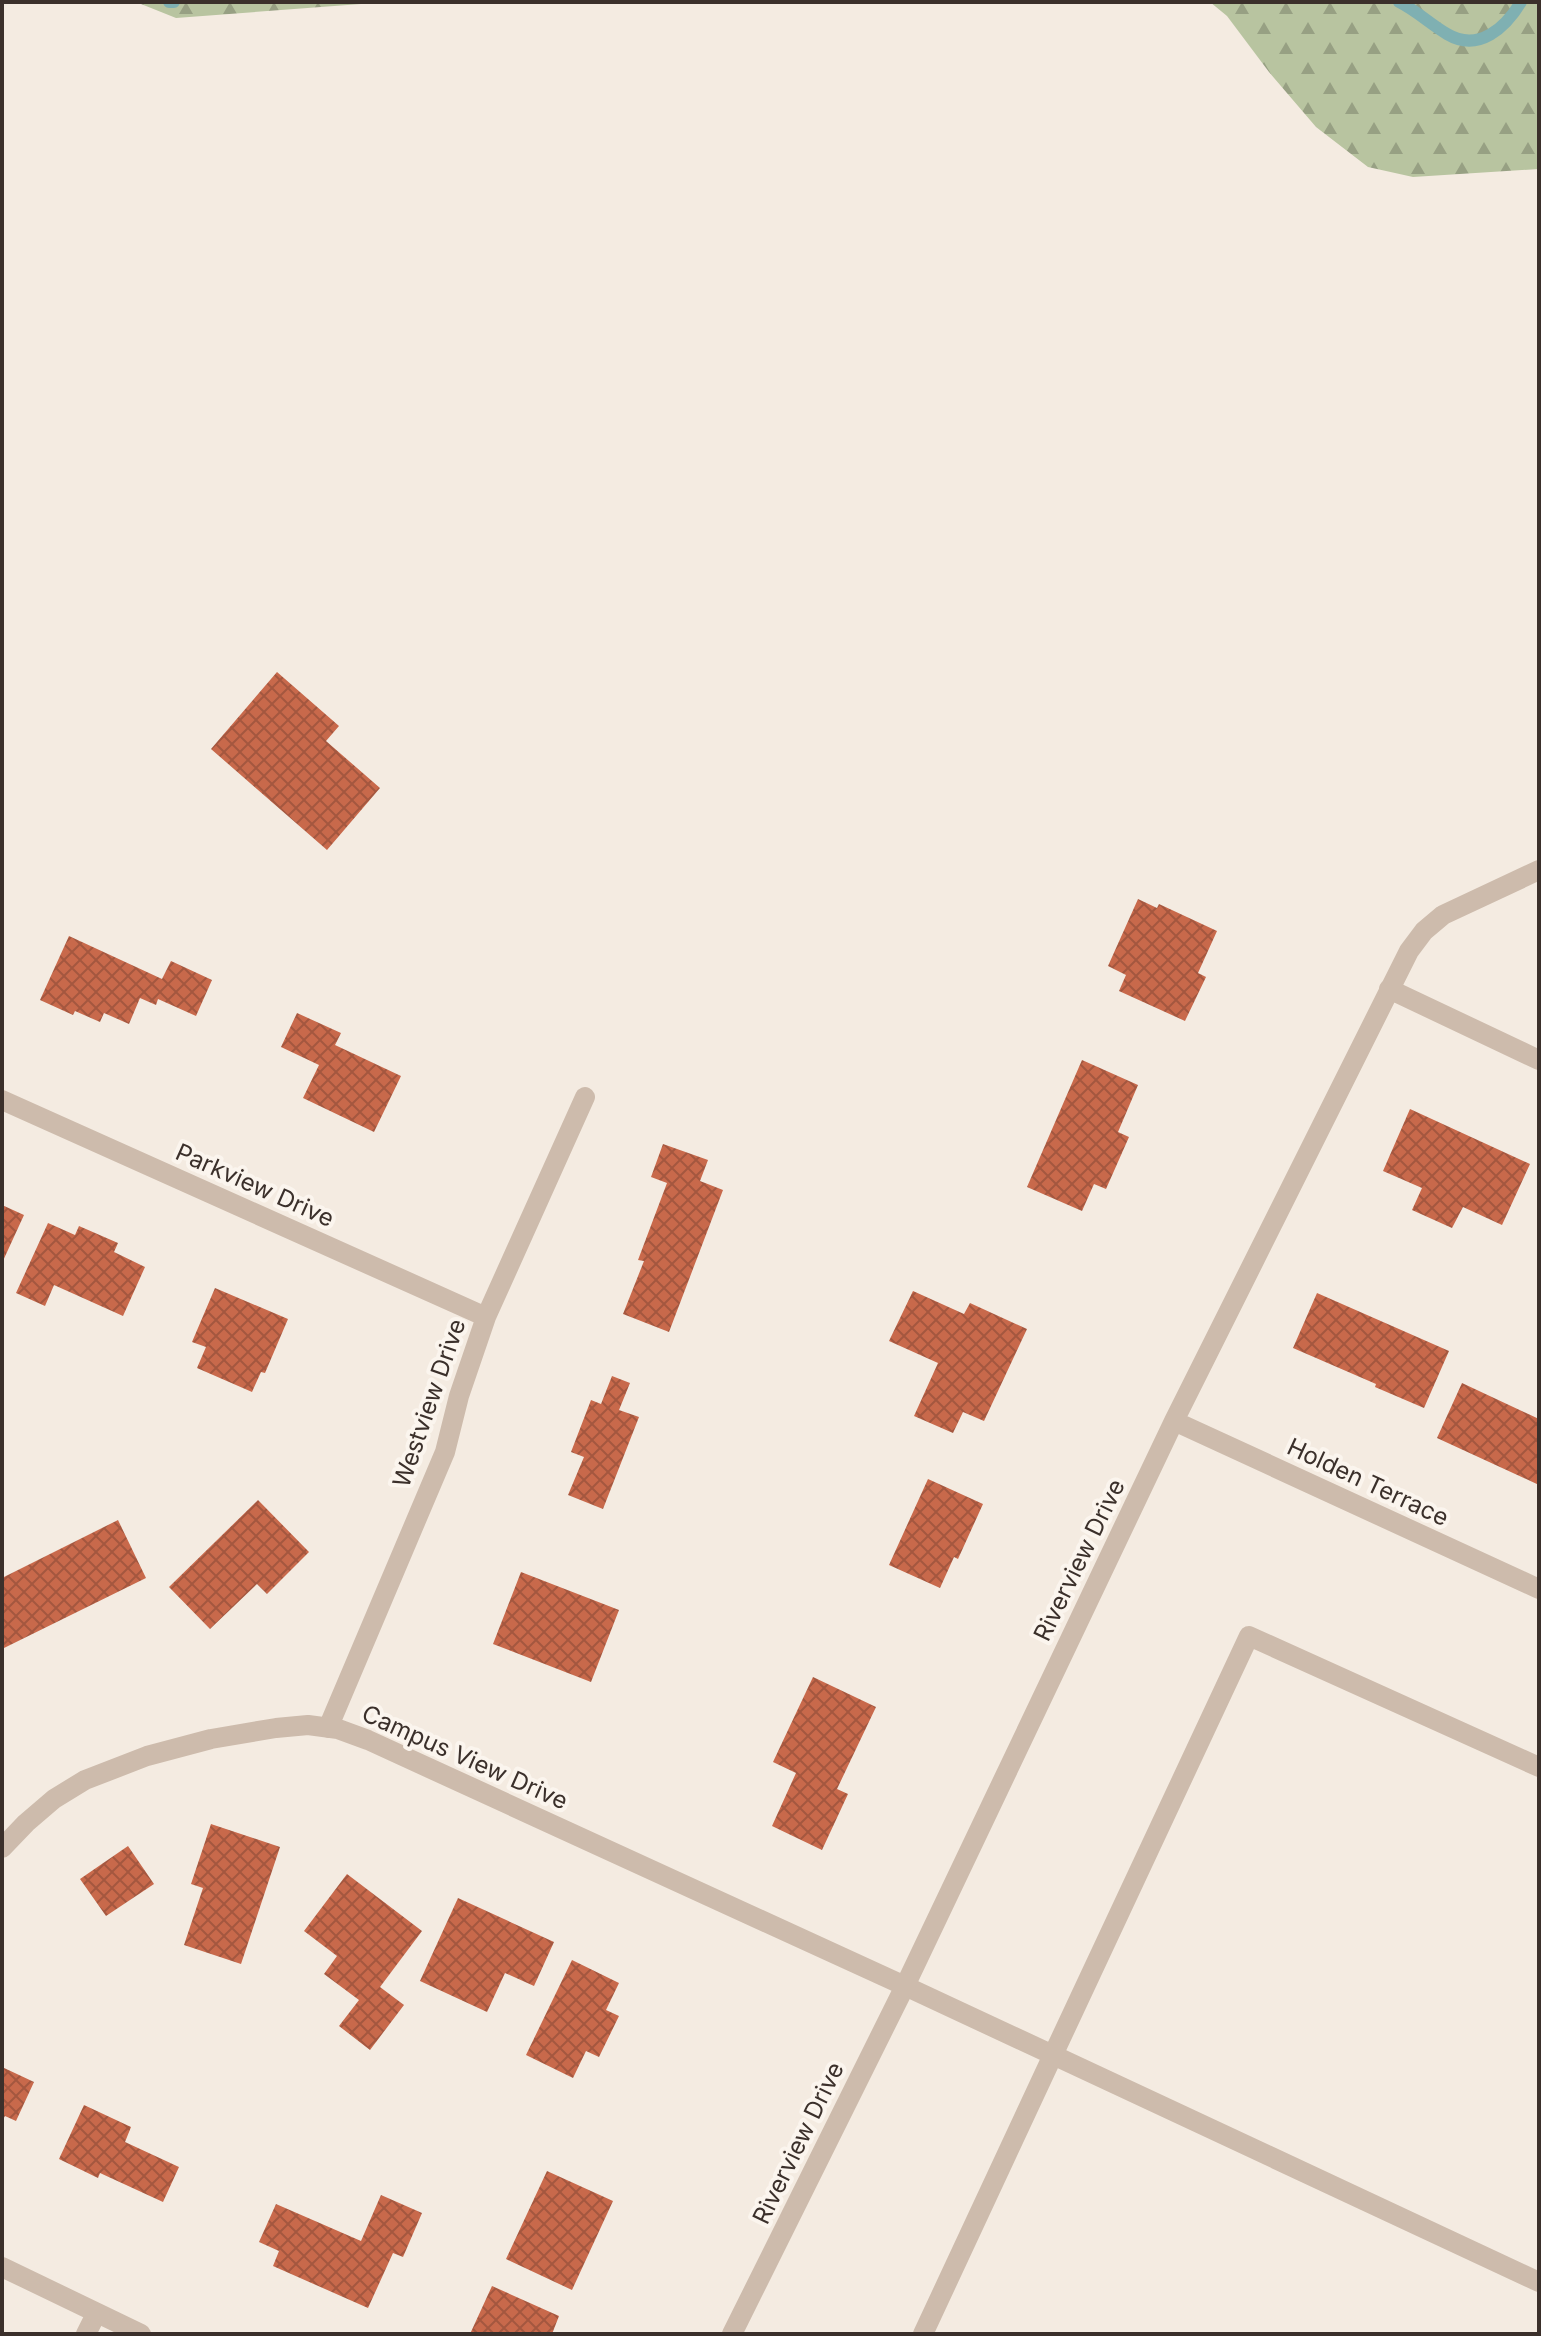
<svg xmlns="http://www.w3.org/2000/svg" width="1541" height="2336" font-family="Inter,sans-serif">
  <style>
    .forest { fill: url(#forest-firs) }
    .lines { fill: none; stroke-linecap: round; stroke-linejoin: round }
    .stream { stroke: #7fb0b2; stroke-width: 12 }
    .building { fill: url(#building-cross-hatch) }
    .service { stroke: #cdbbac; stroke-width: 20 }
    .minor { stroke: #cdbbac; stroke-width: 20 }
    .tertiary { stroke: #cdbbac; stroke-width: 20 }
    .labels { text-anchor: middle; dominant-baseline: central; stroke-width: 8; stroke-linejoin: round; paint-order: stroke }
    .street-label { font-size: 24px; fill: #3b302b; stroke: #fbf5ee }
  </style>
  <defs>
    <pattern id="forest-firs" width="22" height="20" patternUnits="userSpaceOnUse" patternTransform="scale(2)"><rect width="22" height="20" fill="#b8c4a0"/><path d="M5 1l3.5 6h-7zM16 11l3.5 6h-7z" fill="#97a083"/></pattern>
    <pattern id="building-cross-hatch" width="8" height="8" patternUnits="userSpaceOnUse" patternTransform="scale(2)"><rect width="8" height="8" fill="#c8694b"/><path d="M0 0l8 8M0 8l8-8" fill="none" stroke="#a4573f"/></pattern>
  </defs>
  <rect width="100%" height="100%" fill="#f4ebe1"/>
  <!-- forest -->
  <path class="forest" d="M136 2H364L361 4 176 18Z
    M1210 2H1539V169L1413 177 1368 167 1316 127 1269 72 1227 16Z"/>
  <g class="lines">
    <!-- stream -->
    <path class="stream" d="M169 2H174
      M1399 2C1417 11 1430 24 1447 34 1479 53 1506 27 1521 2"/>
  </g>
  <!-- building -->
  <path class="building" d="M277 672 339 726 326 741 380 788 327 850 211 749Z
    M1138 899 1157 908 1159 904 1217 931 1198 973 1206 977 1185 1021 1119 991 1126 975 1108 966Z
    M69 936 162 979 171 961 212 980 196 1016 158 999 156 1005 140 998 129 1024 104 1013 100 1022 75 1011 73 1015 40 1000Z
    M297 1013 341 1033 335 1045 401 1076 374 1132 303 1098 319 1065 281 1047Z
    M1082 1060 1138 1085 1118 1132 1129 1137 1106 1189 1094 1184 1082 1211 1027 1187Z
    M1410 1109 1530 1164 1502 1225 1463 1207 1452 1228 1412 1210 1422 1188 1383 1171Z
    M663 1144 708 1160 700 1181 723 1190 669 1332 623 1314 644 1261 638 1260 667 1183 651 1177Z
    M2 1205 24 1215 2 1263Z
    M48 1223 75 1235 79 1226 118 1243 114 1252 145 1267 123 1316 54 1285 45 1306 16 1293Z
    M215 1288 288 1319 265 1373 261 1372 252 1392 197 1368 206 1347 192 1342Z
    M913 1291 964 1314 970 1303 1027 1329 984 1421 963 1412 953 1433 914 1416 938 1363 889 1341Z
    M1317 1293 1449 1351 1424 1408 1375 1387 1376 1384 1293 1348Z
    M612 1376 630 1383 619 1410 639 1417 603 1509 568 1495 584 1457 571 1452 591 1400 601 1404Z
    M1462 1383 1539 1419V1485L1437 1438Z
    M928 1479 983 1504 958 1559 954 1557 940 1588 889 1565Z
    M258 1500 309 1552 267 1594 257 1584 210 1629 169 1587Z
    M118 1520 146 1578 2 1649V1578Z
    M521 1572 619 1610 591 1682 493 1644Z
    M813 1677 876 1707 837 1789 848 1794 822 1850 772 1826 796 1773 773 1762Z
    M211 1824 280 1847 241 1964 184 1945 203 1888 191 1884Z
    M128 1846 154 1884 106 1916 80 1879Z
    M347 1874 422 1931 380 1987 404 2005 370 2050 339 2026 359 2000 324 1974 337 1956 304 1931Z
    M458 1898 554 1942 534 1986 505 1973 487 2012 420 1981Z
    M572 1960 619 1983 606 2010 619 2016 599 2057 586 2051 573 2078 526 2055Z
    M2 2067 34 2082 16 2121 5 2116 2 2121Z
    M84 2105 131 2127 125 2142 179 2167 163 2202 100 2173 98 2178 59 2159Z
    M547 2171 613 2201 572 2290 506 2259Z
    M381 2195 422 2213 403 2257 393 2253 368 2308 273 2266 279 2251 259 2242 276 2204 361 2241Z
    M492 2286 559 2316 552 2334H470Z"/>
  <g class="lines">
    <!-- service -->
    <path class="service" d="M905 1986 1053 2055 1249 1636 1539 1767
      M923 2334 1053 2055 1539 2282"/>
    <!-- minor -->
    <path class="minor" d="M1389 989 1539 1060
      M2 1100 486 1317
      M1174 1421 1539 1589
      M328 1728 445 1452 459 1396 486 1317 585 1097
      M2 1848 26 1823 54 1799 85 1780 147 1756 211 1739 276 1728 308 1725 338 1729 368 1740 905 1986
      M86 2334 96 2314
      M732 2334 905 1986 1174 1421 1409 951 1424 931 1443 915 1539 870"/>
    <!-- tertiary -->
    <path class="tertiary" d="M2 2267 141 2334"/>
  </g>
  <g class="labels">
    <!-- street labels -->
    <g class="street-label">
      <text transform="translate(255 1185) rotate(24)">Parkview Drive</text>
      <text transform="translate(429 1403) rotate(-71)">Westview Drive</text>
      <text transform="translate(1368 1482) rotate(25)">Holden Terrace</text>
      <text transform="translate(1079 1560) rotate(-64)">Riverview Drive</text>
      <text transform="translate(465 1757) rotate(24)">Campus View Drive</text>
      <text transform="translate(798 2143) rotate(-64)">Riverview Drive</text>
    </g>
  </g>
  <!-- border -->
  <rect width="1541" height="2336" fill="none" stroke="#3b302b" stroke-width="8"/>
</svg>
